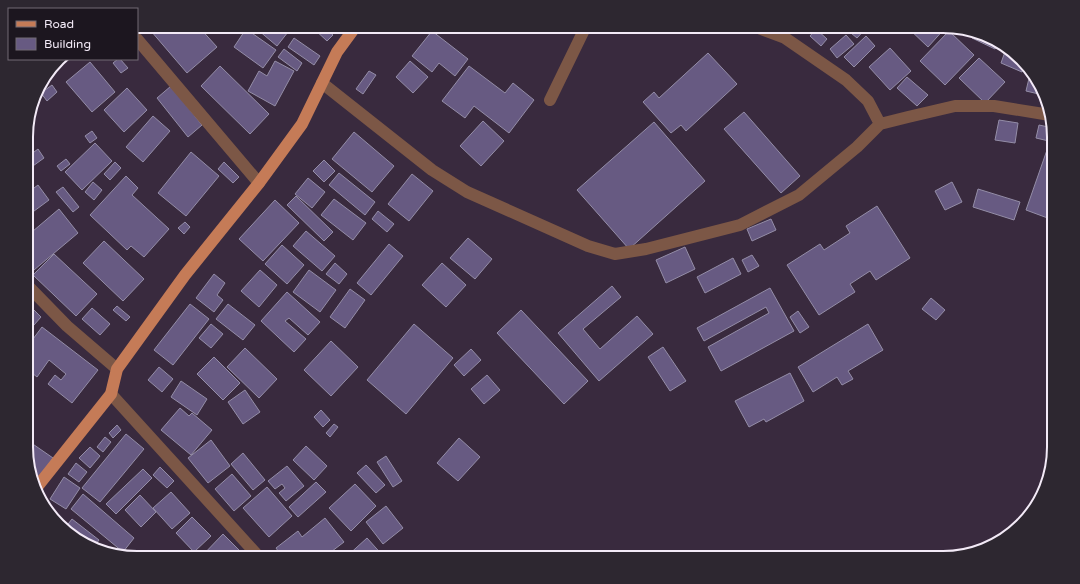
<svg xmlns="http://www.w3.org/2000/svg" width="1080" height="584" font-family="'Varela Round',sans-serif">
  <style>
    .building { fill: #675a82; stroke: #948da7 }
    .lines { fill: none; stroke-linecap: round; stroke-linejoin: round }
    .minor { stroke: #7c5746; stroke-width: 12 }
    .major { stroke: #c57b57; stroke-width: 12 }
    .rim { fill: none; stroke: #f3eaf7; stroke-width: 2 }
  </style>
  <rect width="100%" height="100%" fill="#392a3e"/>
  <!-- building -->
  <path class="building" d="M156 26H198L217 47 187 73 151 31Z
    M261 26H280L288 32 277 46 258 30Z
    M314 26H323L333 35 327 41 313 28Z
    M857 26H868L857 38 851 33Z
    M906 26H943L946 27 928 47Z
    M246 29 276 50 263 68 234 47Z
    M816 29 827 39 821 46 810 36Z
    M432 31 468 59 455 76 439 63 432 72 412 56Z
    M949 31 974 55 945 85 920 61Z
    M975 33 993 38 999 43 995 49 972 38Z
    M846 35 854 44 837 58 830 49Z
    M866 36 875 46 854 67 844 57Z
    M294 38 320 56 314 65 288 47Z
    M890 48 911 71 890 90 869 67Z
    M284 49 302 63 297 71 278 57Z
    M1006 49 1024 65 1022 72 1001 63Z
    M708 53 737 84 686 131 681 125 671 133 643 102 654 92 659 98Z
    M979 58 1005 82 985 103 959 78Z
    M118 59H120L128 68 121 73 113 63Z
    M275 61 294 71 275 106 248 91 259 71 267 76Z
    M410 61 428 77 413 93 396 77Z
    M90 62 115 92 92 112 66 82Z
    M220 66 269 114 250 134 201 86Z
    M469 66 505 93 513 83 534 100 509 133 474 106 465 118 442 101Z
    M369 71 376 75 363 94 356 89Z
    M1030 74 1035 75 1043 95 1026 91Z
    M907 77 928 95 917 106 897 88Z
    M52 85 57 92 47 101 41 93Z
    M171 86 202 125 188 137 157 98Z
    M127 88 147 110 124 132 104 110Z
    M744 112 800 176 781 193 724 129Z
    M153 116 170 131 143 162 126 147Z
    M999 120 1018 123 1015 143 995 140Z
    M483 121 504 141 481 166 460 146Z
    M654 122 705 181 629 249 577 190Z
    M1039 125 1053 128V142L1036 138Z
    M92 131 97 138 90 143 85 136Z
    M354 132 394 166 372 192 332 159Z
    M95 143 112 161 82 190 65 172Z
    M38 149 44 158 26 171V158Z
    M1047 150 1053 152V220L1026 210Z
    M191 152 219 176 186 216 158 193Z
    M66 159 70 164 61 171 57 166Z
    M324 160 335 171 324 182 313 171Z
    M115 162 121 168 110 180 104 174Z
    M224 162 239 177 233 183 218 169Z
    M339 173 375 202 365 215 329 185Z
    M412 174 433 191 409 221 388 204Z
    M126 176 138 188 132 195 169 229 144 257 131 246 127 250 90 215Z
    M308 178 325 192 312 208 295 194Z
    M93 182 102 190 94 200 85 192Z
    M952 182 962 202 945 210 935 191Z
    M38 185 49 200 26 217V194Z
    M63 187 79 207 73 212 56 192Z
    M978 189 1020 202 1014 220 973 207Z
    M296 196 333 232 324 241 287 205Z
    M334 199 366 223 353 240 321 215Z
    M275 200 299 223 263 261 239 239Z
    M877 206 910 258 876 280 870 271 850 284 855 292 819 315 787 265 820 244 824 250 850 233 846 226Z
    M59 209 78 233 34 270 27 260 26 237Z
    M378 211 394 224 387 232 372 219Z
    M771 219 776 230 752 241 747 229Z
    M185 222 190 227 184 234 178 228Z
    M306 231 335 256 322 271 293 246Z
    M468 238 492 259 475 279 450 258Z
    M104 241 144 279 123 301 83 263Z
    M389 244 403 256 371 295 357 283Z
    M282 245 304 265 287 284 265 264Z
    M685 247 695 269 666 283 656 260Z
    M54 254 97 294 76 316 33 275Z
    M752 255 759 266 748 272 742 260Z
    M733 258 741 274 705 293 697 277Z
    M335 263 347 274 339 284 326 274Z
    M442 263 466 285 446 307 422 285Z
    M260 270 277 285 259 307 241 291Z
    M309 270 336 290 320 312 293 292Z
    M214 274 225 283 217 295 223 300 214 312 196 298Z
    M612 286 621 297 583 329 600 349 637 316 653 334 599 381 558 333Z
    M770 288 794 331 721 371 708 347 769 313 766 307 704 341 697 328Z
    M350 289 365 300 345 328 330 317Z
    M287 292 320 322 308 335 289 318 285 321 306 339 294 352 261 321Z
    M931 298 945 310 936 320 922 309Z
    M27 303 41 317 27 333Z
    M190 304 209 319 173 365 154 350Z
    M228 304 255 325 243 340 216 319Z
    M117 306 130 317 126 321 113 310Z
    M92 308 110 324 100 335 82 319Z
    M521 310 588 381 564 404 497 333Z
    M798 311 809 327 800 333 790 317Z
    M211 324 223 334 211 348 199 338Z
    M414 324 453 358 406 414 367 380Z
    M868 324 883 350 848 371 853 379 842 385 837 377 813 392 798 367Z
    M42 327 98 370 72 403 48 384 55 375 61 380 66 374 49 360 37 377 27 369V347Z
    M331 341 358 367 331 396 304 370Z
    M663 347 686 381 670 391 648 357Z
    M245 348 277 379 259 398 227 367Z
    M471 349 481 360 464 376 454 365Z
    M214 357 240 383 223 400 197 374Z
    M159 367 173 379 162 392 148 380Z
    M790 373 804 401 766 422 764 419 749 427 735 401Z
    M487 375 500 390 484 404 471 389Z
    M181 381 207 399 197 415 171 397Z
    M245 390 260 412 243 424 228 402Z
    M180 408 189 416 192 413 212 430 191 455 161 430Z
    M321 410 330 420 323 427 314 417Z
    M334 424 338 427 330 437 326 433Z
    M117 425 121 430 113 438 109 433Z
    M126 434 144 449 100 502 82 488Z
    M105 437 111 442 103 452 97 447Z
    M459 438 480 457 458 481 437 463Z
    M27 440 53 458 40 477 30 470 27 462Z
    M211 440 230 466 208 483 188 458Z
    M306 446 327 466 314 480 293 460Z
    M90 447 100 456 90 468 79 458Z
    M243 453 265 480 253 490 231 464Z
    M386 456 402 481 393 487 377 462Z
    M76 463 87 472 79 482 68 474Z
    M366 465 385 485 376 493 357 473Z
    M287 466 304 486 286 501 279 493 285 488 282 484 275 489 268 481Z
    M160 467 174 481 167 488 153 475Z
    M143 469 152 478 116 514 106 504Z
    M232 474 251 496 234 511 215 489Z
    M64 477 80 488 66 509 50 499Z
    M316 482 326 492 298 517 289 507Z
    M355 484 376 506 351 531 329 508Z
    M267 487 292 516 269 537 243 508Z
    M171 492 190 513 172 529 153 508Z
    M83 494 134 538 123 552 71 509Z
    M140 495 156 512 141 527 125 510Z
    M386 506 403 528 383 544 366 522Z
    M192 517 211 536 194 552 176 533Z
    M325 518 344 542 323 558H283L276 548 298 531 302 537Z
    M72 519 99 540 93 548 87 546 65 528Z
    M223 534 245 556 244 558H200Z
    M367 538 385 558H345Z"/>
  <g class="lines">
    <!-- minor -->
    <path class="minor" d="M753 26 785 38 846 80 868 101 880 124
      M137 39 259 183
      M322 83 432 170 467 192 588 246 615 254 646 249 740 225 799 195 857 147 880 124 908 117 955 106H994L1050 115
      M550 100 586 26
      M27 285 67 326 117 369
      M111 394 260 558"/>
    <!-- major -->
    <path class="major" d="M37 487 111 394 117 369 185 275 259 183 302 124 337 52 356 26"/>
  </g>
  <!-- crop -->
  <path d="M0 0H1080V584H0ZM137 33H943A104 104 0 0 1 1047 137V447A104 104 0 0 1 943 551H137A104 104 0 0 1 33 447V137A104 104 0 0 1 137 33Z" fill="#2d2730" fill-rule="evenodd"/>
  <path class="rim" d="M137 33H943A104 104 0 0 1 1047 137V447A104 104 0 0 1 943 551H137A104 104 0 0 1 33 447V137A104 104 0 0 1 137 33Z"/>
  <!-- legend -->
  <rect x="8" y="8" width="130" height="52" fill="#1c161f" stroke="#726b75"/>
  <rect x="16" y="21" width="20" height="6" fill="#c57b57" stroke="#726b75"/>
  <text x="44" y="28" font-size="12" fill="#f3eaf7">Road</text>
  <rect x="16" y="38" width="20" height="12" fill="#675a82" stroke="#726b75"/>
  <text x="44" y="48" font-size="12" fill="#f3eaf7">Building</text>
</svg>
